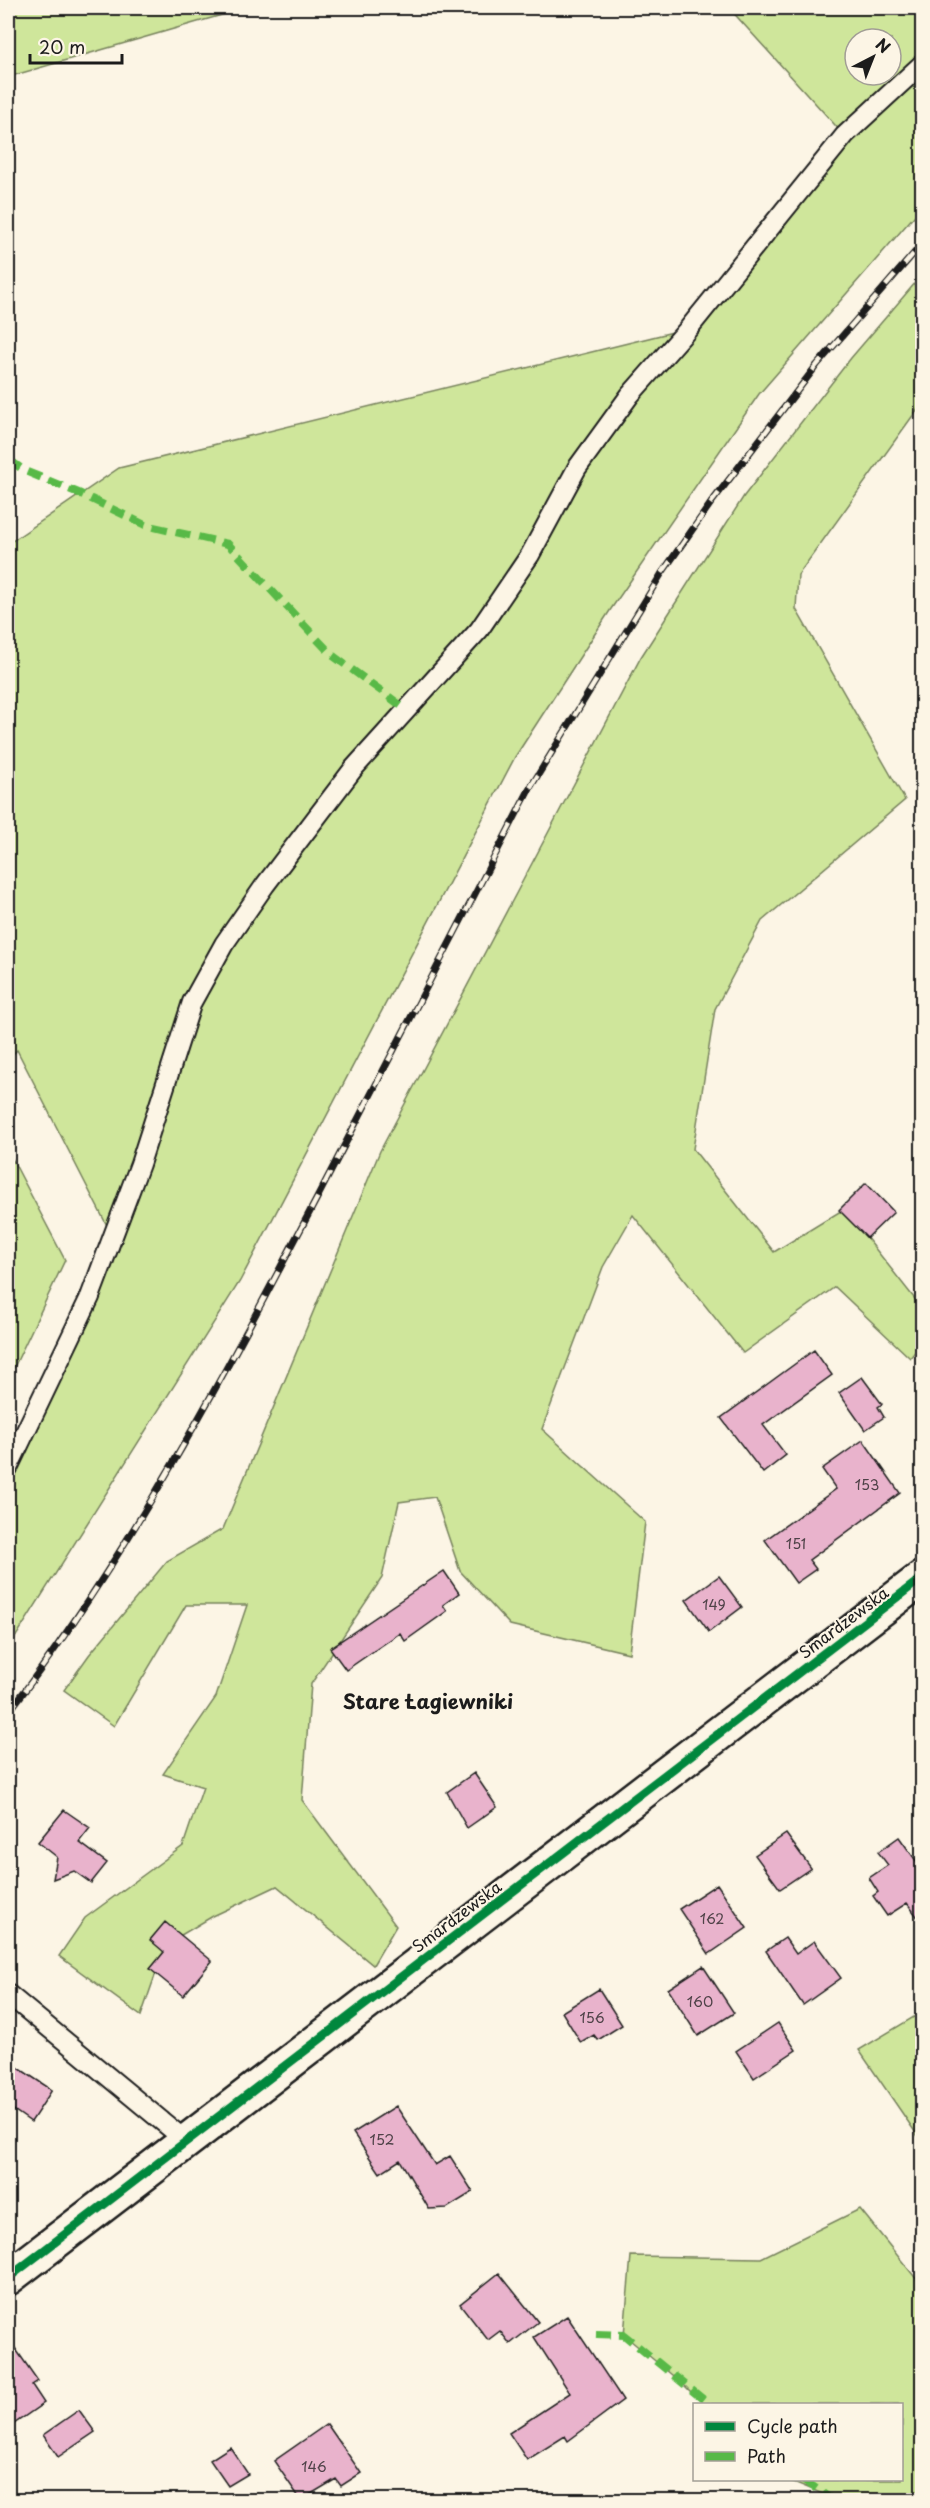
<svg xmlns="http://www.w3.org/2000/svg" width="930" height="2508" font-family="'Playpen Sans',sans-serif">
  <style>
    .green { fill: #cfe69b; stroke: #76815c; stroke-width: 1.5; fill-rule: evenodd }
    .building { fill: #e9b3cc; stroke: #1c1c1c; stroke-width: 1.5 }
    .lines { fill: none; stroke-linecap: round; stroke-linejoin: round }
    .service-casing { stroke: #1c1c1c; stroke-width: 22 }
    .tertiary-casing { stroke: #1c1c1c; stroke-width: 38 }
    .service { stroke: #fcf5e5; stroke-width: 18 }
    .tertiary { stroke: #fcf5e5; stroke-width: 33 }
    .rail-casing { stroke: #1c1c1c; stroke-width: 7 }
    .rail { stroke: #fcf5e5; stroke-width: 4.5; stroke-dasharray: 14; stroke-linecap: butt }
    .quiet { stroke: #58b947; stroke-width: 8; stroke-dasharray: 15 8; stroke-linecap: butt }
    .cycleway-casing { stroke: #fcf5e5; stroke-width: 13 }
    .cycleway { stroke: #00873e; stroke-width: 9 }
    .labels { text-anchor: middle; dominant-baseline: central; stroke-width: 4.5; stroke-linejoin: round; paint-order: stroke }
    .number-label { font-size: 14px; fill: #4f4248 }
    .street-label { font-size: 16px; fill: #1c1c1c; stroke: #fcf5e5 }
    .quarter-label { font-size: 20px; font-weight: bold; fill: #1c1c1c; stroke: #fcf5e5 }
  </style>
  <rect width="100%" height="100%" fill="#fcf5e5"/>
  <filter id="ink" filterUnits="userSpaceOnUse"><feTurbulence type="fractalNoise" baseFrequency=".0167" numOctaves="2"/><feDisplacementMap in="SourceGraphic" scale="12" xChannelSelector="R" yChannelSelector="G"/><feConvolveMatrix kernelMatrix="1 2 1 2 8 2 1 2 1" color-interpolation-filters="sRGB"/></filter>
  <g filter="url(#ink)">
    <!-- green -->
    <path class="green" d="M8 8H246L8 77Z
      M729 8H922V207L759 394 611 609 515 757 240 1281 8 1649V1487L119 1249 17 1050 8 1059V544L119 468 689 328 844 135ZM855 39H891V75H855Z
      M922 275V403L798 575 796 609 905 800 762 921 715 1009 693 1149 774 1252 844 1209 922 1308V1343L910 1358 835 1287 743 1353 633 1215 603 1267 542 1429 645 1522 629 1653 510 1625 460 1571 435 1497 399 1502 382 1578 311 1684 302 1800 396 1926 373 1965 277 1886 213 1916 166 1944 141 2016 59 1956 85 1918 183 1846 203 1787 163 1774 216 1697 247 1605H186L114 1726 64 1690 89 1655 167 1561 223 1529 380 1151 641 657 744 496 851 358Z
      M8 1151 65 1260 8 1380Z
      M922 2012V2142L859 2050Z
      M860 2209 922 2286V2500H837L789 2480H902V2404H703L684 2385 624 2335 631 2256 761 2258Z"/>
    <!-- building -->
    <path class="building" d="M866 1183 894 1212 867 1238 839 1210Z
      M814 1350 832 1375 763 1425 786 1455 763 1473 721 1418Z
      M862 1377 882 1404 878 1407 884 1417 865 1430 839 1393Z
      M863 1440 900 1493 809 1560 816 1569 796 1583 765 1540 836 1489 822 1469Z
      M444 1571 459 1593 443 1605 447 1611 405 1641 400 1633 346 1670 330 1648Z
      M719 1576 742 1607 709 1632 686 1600Z
      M474 1773 497 1807 467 1828 447 1792Z
      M64 1810 90 1828 79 1842 107 1863 91 1883 74 1871 53 1879 57 1857 38 1842Z
      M786 1834 811 1868 780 1889 755 1855Z
      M899 1837 922 1869V1923L907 1903 887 1916 873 1896 878 1892 869 1878 888 1865 878 1852Z
      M717 1884 747 1928 709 1954 679 1909Z
      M165 1922 212 1961 183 1996 150 1969 164 1952 150 1940Z
      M785 1938 796 1954 814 1941 841 1978 803 2005 766 1951Z
      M703 1966 734 2013 698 2036 668 1989Z
      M599 1989 622 2025 598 2040 594 2035 581 2043 562 2012Z
      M778 2023 796 2050 754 2078 736 2051Z
      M8 2061 52 2090 31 2122 8 2106Z
      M396 2106 435 2165 450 2156 473 2192 447 2208 429 2209 400 2160 380 2173 353 2133Z
      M499 2273 538 2322 510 2344 500 2331 488 2340 460 2304Z
      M567 2316 623 2400 568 2441 565 2436 527 2460 509 2433 570 2393 534 2337Z
      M8 2338 38 2381 32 2385 44 2403 8 2428Z
      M79 2410 95 2432 58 2457 43 2435Z
      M327 2424 361 2473 341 2486 336 2479 301 2500 274 2461Z
      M230 2447 248 2474 228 2486 210 2460Z"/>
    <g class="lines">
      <defs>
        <path id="service" d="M8 1468 90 1297 140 1164 192 1002 224 944 265 885 354 768 479 630 530 555 577 468 630 395 689 328 845 135 922 64
          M8 1994 186 2141"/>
        <path id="tertiary" d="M8 2278 922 1578"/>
      </defs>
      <!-- service casing -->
      <use href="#service" class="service-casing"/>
      <!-- tertiary casing -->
      <use href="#tertiary" class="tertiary-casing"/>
      <!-- service -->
      <use href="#service" class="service"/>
      <!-- tertiary -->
      <use href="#tertiary" class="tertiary"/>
      <defs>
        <path id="rail" d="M8 1713C130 1554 223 1377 316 1200 387 1063 459 925 530 788L662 573 711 503 817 365 922 244"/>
      </defs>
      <!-- rail casing -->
      <use href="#rail" class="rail-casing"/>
      <!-- rail -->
      <use href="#rail" class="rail"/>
      <!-- quiet -->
      <path class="quiet" d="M8 459 25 471 81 494 145 525 228 544 332 655 407 710
        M596 2334 624 2335 709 2404
        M804 2480 832 2500"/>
      <defs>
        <path id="cycleway" d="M8 2278 922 1578"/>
      </defs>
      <!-- cycleway casing -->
      <use href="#cycleway" class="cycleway-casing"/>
      <!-- cycleway -->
      <use href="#cycleway" class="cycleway"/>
    </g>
  </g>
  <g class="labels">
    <!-- number labels -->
    <g class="number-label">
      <text x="867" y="1484">153</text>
      <text x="796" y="1543">151</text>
      <text x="714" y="1604">149</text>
      <text x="712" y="1918">162</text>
      <text x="700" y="2001">160</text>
      <text x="592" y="2017">156</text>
      <text x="382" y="2139">152</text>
      <text x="314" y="2466">146</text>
    </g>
    <!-- street labels -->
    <g class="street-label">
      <text transform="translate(843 1622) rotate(-37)">Smardzewska</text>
      <text transform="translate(456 1916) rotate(-37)">Smardzewska</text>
    </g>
    <!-- quarter labels -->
    <g class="quarter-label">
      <text x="428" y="1701">Stare Łagiewniki</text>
    </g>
  </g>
  <!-- margin -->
  <rect width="930" height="2508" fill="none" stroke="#fcf5e5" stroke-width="30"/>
  <rect x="15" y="15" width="900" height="2478" fill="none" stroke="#1c1c1c" stroke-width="2" filter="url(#ink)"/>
  <!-- legend -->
  <rect x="693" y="2403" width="210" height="78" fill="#fcf5e5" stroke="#a29e95" stroke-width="1.5"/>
  <rect x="705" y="2422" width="30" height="9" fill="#00873e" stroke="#a29e95" stroke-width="1.5"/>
  <text x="747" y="2433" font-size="18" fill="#1c1c1c">Cycle path</text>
  <rect x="705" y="2452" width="30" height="9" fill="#58b947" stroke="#a29e95" stroke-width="1.5"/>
  <text x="747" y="2463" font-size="18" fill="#1c1c1c">Path</text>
  <!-- north arrow -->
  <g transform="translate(873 57) rotate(42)"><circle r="28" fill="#fcf5e5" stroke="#a29e95" stroke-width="1.5"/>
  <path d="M0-4.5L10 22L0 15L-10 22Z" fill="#1c1c1c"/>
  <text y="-9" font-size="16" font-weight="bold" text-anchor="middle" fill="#1c1c1c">N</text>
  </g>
  <!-- scale -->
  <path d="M30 54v9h92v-9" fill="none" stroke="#1c1c1c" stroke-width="3"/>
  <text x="39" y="54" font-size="18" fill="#1c1c1c" stroke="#fcf5e5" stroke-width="4.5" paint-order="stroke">20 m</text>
</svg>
